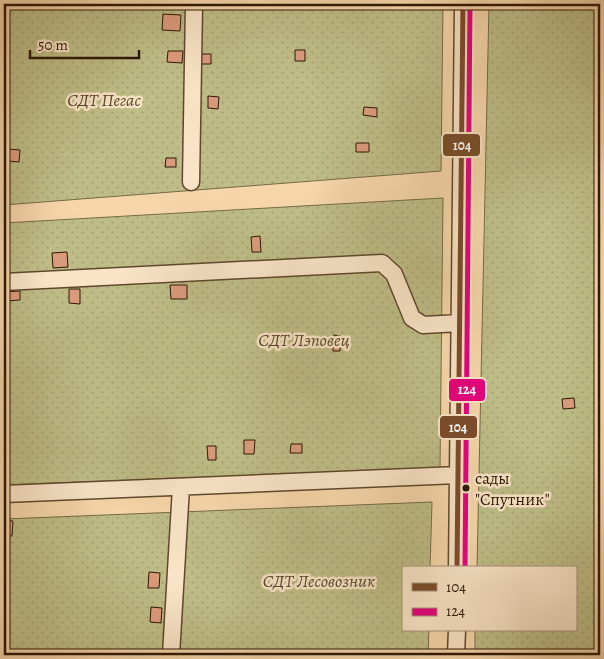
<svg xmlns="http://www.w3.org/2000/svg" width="604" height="659" font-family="Alegreya,serif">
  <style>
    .park { fill: url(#park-dots); stroke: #766a46 }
    .building { fill: #da9b7d; stroke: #2d1804 }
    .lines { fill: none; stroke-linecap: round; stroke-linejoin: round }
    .minor-casing { stroke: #5f482d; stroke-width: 19 }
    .minor { stroke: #f9e4c7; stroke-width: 16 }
    .bus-1-casing { stroke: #f9e4c7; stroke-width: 9 }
    .bus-2-casing { stroke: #f9e4c7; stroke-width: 9 }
    .bus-1 { stroke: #7a4b2a; stroke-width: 5 }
    .bus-2 { stroke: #e5007d; stroke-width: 5 }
    .bus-dot { fill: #2d1804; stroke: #f9e4c7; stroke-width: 2 }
    .labels { text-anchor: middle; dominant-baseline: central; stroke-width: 5; stroke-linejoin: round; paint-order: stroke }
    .bus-label { font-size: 17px; fill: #2d1804; stroke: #f9e4c7; text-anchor: start }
    .park-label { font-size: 18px; font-style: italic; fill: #584a2b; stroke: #f9e4c7 }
    .line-badge { stroke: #f9e4c7; stroke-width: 2 }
    .badge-label { font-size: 14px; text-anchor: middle; font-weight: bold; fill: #fff }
  </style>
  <defs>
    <pattern id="park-dots" width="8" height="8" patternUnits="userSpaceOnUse" patternTransform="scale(1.25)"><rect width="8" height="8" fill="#bebd87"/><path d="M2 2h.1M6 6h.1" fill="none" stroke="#a4a273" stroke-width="1.8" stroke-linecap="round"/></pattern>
  </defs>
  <rect width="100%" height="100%" fill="#f6d6a9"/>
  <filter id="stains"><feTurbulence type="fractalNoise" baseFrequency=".004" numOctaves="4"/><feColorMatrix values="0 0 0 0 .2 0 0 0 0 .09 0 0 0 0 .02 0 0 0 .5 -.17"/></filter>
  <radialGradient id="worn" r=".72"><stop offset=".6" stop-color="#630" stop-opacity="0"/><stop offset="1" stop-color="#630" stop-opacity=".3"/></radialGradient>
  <!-- park -->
  <path class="park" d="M4 4H443L441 171 4 205Z
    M489 4H600V655H475V630H575V568H477Z
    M443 198 440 468 4 485V223Z
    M432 502 430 568H403V630H429L428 655H4V519Z"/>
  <!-- building -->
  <path class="building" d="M15 4H29L28 8H15Z
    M163 14 181 15 180 31 162 30Z
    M295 50H305V61H295Z
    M168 51H183L182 63 167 62Z
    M201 54H211V64H201Z
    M208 96 219 97 218 109 208 108Z
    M364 107 377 108V117L363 115Z
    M356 143H369V152H356Z
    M7 149 20 150 19 162 7 161Z
    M166 158H176V167H165Z
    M260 236 261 252H252L251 237Z
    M67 252 68 267 53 268 52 253Z
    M170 285H187V299H171Z
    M69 289H80V304L69 303Z
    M20 291V300L5 301 4 292Z
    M333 335 341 336 340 351H333Z
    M574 398 575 408 563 409 562 399Z
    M244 440H255L254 454H244Z
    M291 444H302V453H290Z
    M207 446H216V460H208Z
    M4 520 13 521 12 536H4Z
    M149 572 160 573 159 588H148Z
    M151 607 162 608 161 623 150 622Z"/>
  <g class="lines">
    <defs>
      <path id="minor" d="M191 182 194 4
        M4 282 382 263 394 274 412 318 423 325 460 323
        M4 494 458 475
        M457 568 463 4
        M171 655 181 487
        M456 655 457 630"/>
    </defs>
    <!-- minor casing -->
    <use href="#minor" class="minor-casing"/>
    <!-- minor -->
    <use href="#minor" class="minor"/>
    <defs>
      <path id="bus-1" d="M457 568 463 4"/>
      <path id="bus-2" d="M465 568 470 4"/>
    </defs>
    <!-- bus-1 casing -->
    <use href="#bus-1" class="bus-1-casing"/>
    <!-- bus-2 casing -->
    <use href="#bus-2" class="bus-2-casing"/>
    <!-- bus-1 -->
    <use href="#bus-1" class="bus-1"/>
    <!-- bus-2 -->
    <use href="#bus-2" class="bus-2"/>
  </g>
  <!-- markers -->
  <circle class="bus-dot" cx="466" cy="488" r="4.5"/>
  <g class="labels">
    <!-- bus labels -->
    <g class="bus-label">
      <text x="475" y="478">сады<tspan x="475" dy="21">"Спутник"</tspan></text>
    </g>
    <!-- park labels -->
    <g class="park-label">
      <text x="104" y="100">СДТ Пегас</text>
      <text x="304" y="340">СДТ Лэповец</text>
      <text x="319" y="581">СДТ Лесовозник</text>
    </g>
  </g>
  <g class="line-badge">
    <rect x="442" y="133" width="39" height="24" rx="5" fill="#7a4b2a"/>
    <rect x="448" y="378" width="38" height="24" rx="5" fill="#e5007d"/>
    <rect x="439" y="415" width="39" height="24" rx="5" fill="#7a4b2a"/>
  </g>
  <g class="badge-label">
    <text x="462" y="150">104</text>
    <text x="467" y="394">124</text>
    <text x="458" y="432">104</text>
  </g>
  <!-- margin -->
  <rect width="604" height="659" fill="none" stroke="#f6d6a9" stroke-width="20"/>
  <rect x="5" y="5" width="594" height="649" fill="none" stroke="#2d1804" stroke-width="2.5"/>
  <rect x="10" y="10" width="584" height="639" fill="none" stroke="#2d1804"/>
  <!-- legend -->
  <rect x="402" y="566" width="175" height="65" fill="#f9e4c7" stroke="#a79279"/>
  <rect x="412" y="583" width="25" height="8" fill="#7a4b2a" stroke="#a79279"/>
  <text x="446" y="592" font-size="15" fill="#2d1804">104</text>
  <rect x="412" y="608" width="25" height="8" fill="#e5007d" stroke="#a79279"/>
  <text x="446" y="616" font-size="15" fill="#2d1804">124</text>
  <!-- scale -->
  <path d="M30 50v8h109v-8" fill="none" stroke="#2d1804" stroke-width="2.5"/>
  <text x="38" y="50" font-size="15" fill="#2d1804" stroke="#f9e4c7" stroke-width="4" paint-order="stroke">50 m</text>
  <rect width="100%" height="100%" filter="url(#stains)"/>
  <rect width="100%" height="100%" fill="url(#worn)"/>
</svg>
